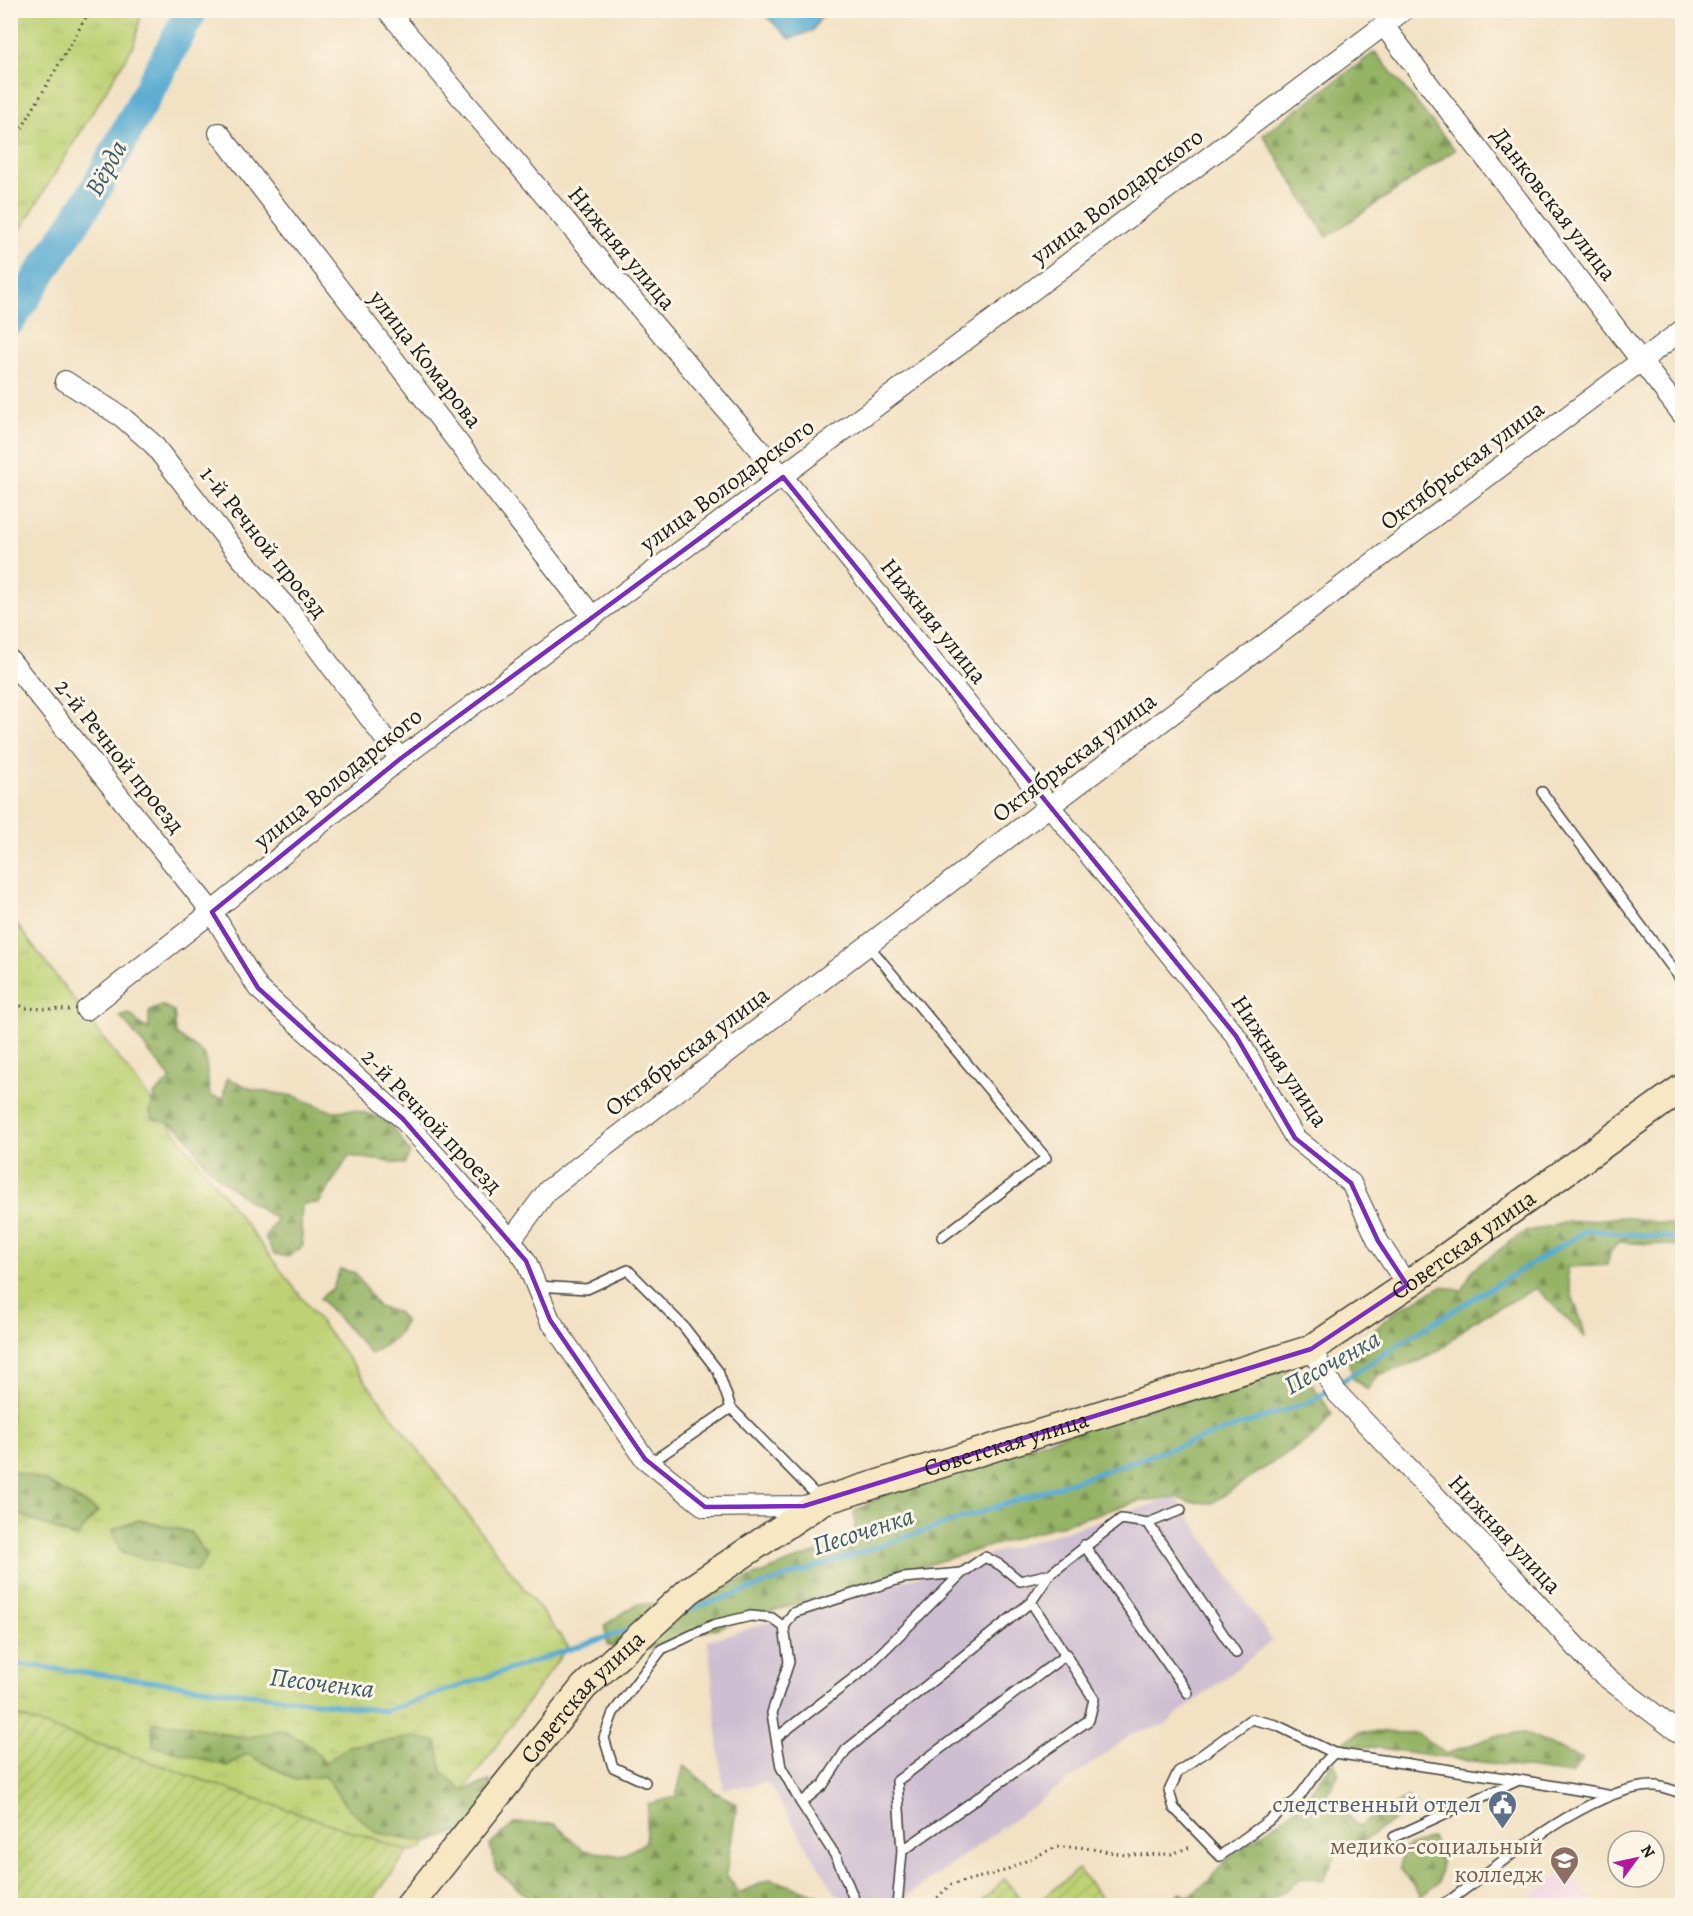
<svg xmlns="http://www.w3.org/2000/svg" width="1693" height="1916" font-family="Alegreya,serif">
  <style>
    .built { fill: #f0d0e4 }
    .industrial { fill: #cebed1 }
    .grass { fill: url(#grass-tufts); stroke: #6d7748; stroke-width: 1.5 }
    .forest { fill: url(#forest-firs); stroke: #596841; stroke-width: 1.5 }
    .garden { fill: url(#garden-furrows); stroke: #6d7748; stroke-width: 1.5 }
    .water { fill: #54aad1; stroke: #386376; stroke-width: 1.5 }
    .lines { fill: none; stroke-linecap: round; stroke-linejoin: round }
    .stream { stroke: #54aad1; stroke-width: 5 }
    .river { stroke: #54aad1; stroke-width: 32 }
    .lane-casing { stroke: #3c3a35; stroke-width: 12 }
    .street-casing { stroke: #3c3a35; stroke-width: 22 }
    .secondary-casing { stroke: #3c3a35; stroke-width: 30 }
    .path { stroke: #3c3a35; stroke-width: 3; stroke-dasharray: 1.5 4.5; stroke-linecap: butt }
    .lane { stroke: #fff; stroke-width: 9 }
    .street { stroke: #fff; stroke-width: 20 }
    .secondary { stroke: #f7e8c3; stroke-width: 27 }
    .marked { fill: none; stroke: #7b2cbf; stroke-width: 4.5; stroke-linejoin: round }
    .labels { text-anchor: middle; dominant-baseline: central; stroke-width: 6; stroke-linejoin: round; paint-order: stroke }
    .street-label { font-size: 24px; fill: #1c1c1c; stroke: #fcf5e5 }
    .service-label { font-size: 24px; fill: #4e5e75; stroke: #fcf5e5; text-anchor: end }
    .education-label { font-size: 24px; fill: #785e54; stroke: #fcf5e5; text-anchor: end }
    .water-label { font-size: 26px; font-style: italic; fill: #355c6d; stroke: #fcf5e5 }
  </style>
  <defs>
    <pattern id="grass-tufts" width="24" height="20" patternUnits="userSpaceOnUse" patternTransform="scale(1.5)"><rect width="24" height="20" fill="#bed275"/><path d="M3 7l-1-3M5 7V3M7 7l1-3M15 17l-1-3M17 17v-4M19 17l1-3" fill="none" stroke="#a3b465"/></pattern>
    <pattern id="forest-firs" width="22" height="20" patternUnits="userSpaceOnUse" patternTransform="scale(1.5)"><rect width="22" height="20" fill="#96b466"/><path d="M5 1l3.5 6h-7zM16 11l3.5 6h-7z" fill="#7a9253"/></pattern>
    <pattern id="garden-furrows" width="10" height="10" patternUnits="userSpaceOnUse" patternTransform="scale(1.5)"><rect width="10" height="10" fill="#bed275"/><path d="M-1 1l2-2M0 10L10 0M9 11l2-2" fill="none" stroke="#a3b465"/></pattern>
  </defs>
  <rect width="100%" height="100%" fill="#fcf5e5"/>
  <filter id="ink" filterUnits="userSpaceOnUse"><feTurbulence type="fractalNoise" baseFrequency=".0167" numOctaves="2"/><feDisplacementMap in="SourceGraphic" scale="12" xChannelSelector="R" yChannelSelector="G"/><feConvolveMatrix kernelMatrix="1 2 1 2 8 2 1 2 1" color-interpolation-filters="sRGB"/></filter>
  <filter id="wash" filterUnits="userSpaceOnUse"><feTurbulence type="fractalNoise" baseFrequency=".008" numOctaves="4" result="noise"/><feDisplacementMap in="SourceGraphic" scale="24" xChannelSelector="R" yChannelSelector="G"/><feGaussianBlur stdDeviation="1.35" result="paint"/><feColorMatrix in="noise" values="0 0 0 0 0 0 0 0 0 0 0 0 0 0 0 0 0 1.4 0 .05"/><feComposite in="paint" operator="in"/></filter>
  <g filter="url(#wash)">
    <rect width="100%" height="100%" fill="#f2e1c3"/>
    <!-- built -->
    <path class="built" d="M1569 1869 1591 1900 1584 1905H1518Z"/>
    <!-- industrial -->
    <path class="industrial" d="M1176 1497 1272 1641 1164 1725 1131 1735 894 1906 857 1905 836 1894 768 1783 723 1789 708 1641Z"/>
    <!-- grass -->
    <path class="grass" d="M11 10 142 11 134 45 11 245Z
      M10 916 568 1646 422 1849 408 1851 11 1714Z"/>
    <!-- forest -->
    <path class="forest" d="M1375 52 1455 150 1327 237 1263 135Z
      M161 1005 174 1011 176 1034 205 1055 210 1096 223 1099 227 1078 255 1090 294 1096 331 1111 354 1110 382 1118 398 1134 410 1153 404 1164 349 1156 319 1203 302 1204 301 1226 303 1246 288 1257 274 1254 265 1237 277 1219C254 1206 233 1190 213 1172 188 1148 194 1127 154 1119L150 1113 154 1095 171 1079 120 1016 130 1014 141 1025 149 1029V1012Z
      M1624 1217 1682 1227V1246L1618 1242 1610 1253 1607 1265 1567 1267C1567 1295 1581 1310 1585 1337L1536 1288 1470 1323 1444 1347 1418 1362 1378 1375 1367 1390 1353 1378 1348 1357 1392 1313 1442 1286 1462 1291 1473 1269 1524 1232 1569 1222Z
      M340 1269 355 1273 378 1307 397 1312 405 1322 396 1337 371 1354 320 1298 333 1288Z
      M1281 1367 1312 1384 1332 1414 1319 1432 1212 1503 1188 1502 1176 1497 1140 1501 627 1655 607 1644 605 1625 637 1604H681L856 1537 854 1512 896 1488Z
      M11 1470 45 1481 98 1511 76 1538 11 1511Z
      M139 1520 190 1532 207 1556 196 1572 120 1552 113 1530Z
      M152 1723 186 1725 245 1738 282 1730 310 1745 325 1763 349 1746 415 1737 437 1742 442 1772 462 1791 490 1781 499 1818 429 1842 377 1833 346 1806 325 1776 296 1780 247 1754 227 1766 153 1746Z
      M1360 1732 1417 1733 1446 1754 1495 1736 1524 1733 1582 1759 1571 1774 1342 1743Z
      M1333 1761 1339 1774 1326 1795 1359 1826 1408 1797 1417 1805 1363 1841 1342 1842 1323 1881 1303 1878 1263 1905H1174L1180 1892 1188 1897 1209 1881 1226 1860 1300 1805Z
      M684 1765 715 1792 737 1804 726 1874 739 1893 770 1879 820 1896 816 1905H525L530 1899 496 1870 490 1845 515 1823 555 1824 583 1850 621 1856 645 1843 648 1804 676 1797Z
      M1432 1837 1441 1856 1439 1882 1421 1896 1400 1868 1403 1849Z"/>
    <!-- garden -->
    <path class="garden" d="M11 1714 408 1851 369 1905H11Z
      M1078 1869 1107 1905H1035Z
      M1004 1879 1027 1905H979Z"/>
    <!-- water -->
    <path class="water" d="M761 11H831L821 17 812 31 790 39Z"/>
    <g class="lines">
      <!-- stream -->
      <path class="stream" d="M682 1612 1310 1402 1421 1330 1588 1230 1682 1239
        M10 1663 385 1711 631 1629"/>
      <!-- river -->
      <path class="river" d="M10 320 93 194 192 10"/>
    </g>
  </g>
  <g filter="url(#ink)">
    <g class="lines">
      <defs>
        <path id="lane" d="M1542 792 1682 981
          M868 945 1046 1158 942 1237
          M537 1286 587 1289 628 1270 684 1327 718 1371 731 1408 819 1498
          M650 1463 731 1408
          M1148 1523 1236 1653
          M1084 1545 1188 1693
          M776 1738 772 1713 789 1662 784 1627 793 1613 903 1578 962 1573
          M1334 1753 1276 1725 1251 1719 1178 1772 1169 1791 1174 1808 1220 1856 1297 1800 1323 1764 1334 1753 1519 1780
          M645 1782 613 1767 604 1738 613 1713 662 1649 713 1625 751 1616 772 1618 784 1627
          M801 1803 781 1767 776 1738 864 1670 962 1573 985 1557 1000 1565 1020 1581 1050 1574
          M1394 1837 1519 1780 1607 1795
          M902 1851 897 1781 1067 1654
          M857 1906 837 1858 801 1803 823 1785 846 1750 1031 1602
          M897 1906 902 1851 1089 1720 1094 1699 1031 1602 1050 1574 1121 1519 1148 1523 1181 1510
          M1442 1906C1493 1870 1594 1783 1656 1786 1664 1787 1674 1791 1682 1793"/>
        <path id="street" d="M387 10 783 477 1236 1036 1295 1138 1351 1183 1378 1241 1407 1285
          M1384 26 1682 414
          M219 133 592 616
          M65 381 122 417 153 444 241 558 290 611 400 759
          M10 660 212 912 258 988 403 1119 511 1240 526 1261 550 1320 645 1459 705 1507 804 1506 816 1503
          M86 1010 212 912 400 759 1025 296 1404 10
          M511 1240 548 1190 1051 805 1682 330
          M1311 1349 1336 1392 1509 1573 1598 1671 1682 1735"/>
        <g id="secondary">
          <path id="s1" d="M409 1906 584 1687 690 1590 822 1501 1311 1349 1407 1285 1682 1088"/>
        </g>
      </defs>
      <!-- lane casing -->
      <use href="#lane" class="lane-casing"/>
      <!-- street casing -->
      <use href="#street" class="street-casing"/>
      <!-- secondary casing -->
      <use href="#secondary" class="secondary-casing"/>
      <!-- path -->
      <path class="path" d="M10 149 90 10
        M10 1000 25 1008 70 1010
        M929 1906 950 1885 1004 1871 1056 1847H1080L1126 1855 1171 1854 1193 1846"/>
      <!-- lane -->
      <use href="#lane" class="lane"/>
      <!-- street -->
      <use href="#street" class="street"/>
      <!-- secondary -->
      <use href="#secondary" class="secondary"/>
    </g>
  </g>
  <!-- marked area -->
  <path class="marked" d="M783 477 1236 1036 1295 1138 1351 1183 1378 1241 1407 1285 1311 1349 804 1506 705 1507 645 1459 550 1320 526 1261 403 1119 258 988 212 912 400 759Z"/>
  <!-- icons -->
  <defs>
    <symbol id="civic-pin" viewBox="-11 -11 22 30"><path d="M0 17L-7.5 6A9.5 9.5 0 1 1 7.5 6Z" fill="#5c6f8a" stroke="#fcf5e5"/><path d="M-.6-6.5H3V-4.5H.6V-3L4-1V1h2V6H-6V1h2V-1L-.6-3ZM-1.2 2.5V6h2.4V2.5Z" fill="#fff"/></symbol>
    <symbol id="university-pin" viewBox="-11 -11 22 30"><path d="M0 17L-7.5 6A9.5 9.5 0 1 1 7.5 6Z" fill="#8d6e63" stroke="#fcf5e5"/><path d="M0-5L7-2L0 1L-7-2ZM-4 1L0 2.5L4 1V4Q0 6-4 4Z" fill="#fff"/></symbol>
  </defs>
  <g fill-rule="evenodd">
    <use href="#civic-pin" x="1486" y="1788" width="33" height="45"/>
    <use href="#university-pin" x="1548" y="1844" width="33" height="45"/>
  </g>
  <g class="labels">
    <!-- street labels -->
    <g class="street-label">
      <text transform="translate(1117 196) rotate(-37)">улица Володарского</text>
      <text transform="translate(1554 204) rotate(52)">Данковская улица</text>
      <text transform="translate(622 248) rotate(50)">Нижняя улица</text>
      <text transform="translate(426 359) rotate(52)">улица Комарова</text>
      <text transform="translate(1462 465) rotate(-37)">Октябрьская улица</text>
      <text transform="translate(727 485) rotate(-36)">улица Володарского</text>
      <text transform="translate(264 542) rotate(51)">1-й Речной проезд</text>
      <text transform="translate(934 621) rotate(51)">Нижняя улица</text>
      <text transform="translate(120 756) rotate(51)">2-й Речной проезд</text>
      <text transform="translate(1074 757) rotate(-37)">Октябрьская улица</text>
      <text transform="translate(338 778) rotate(-39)">улица Володарского</text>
      <text transform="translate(687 1051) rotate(-37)">Октябрьская улица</text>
      <text transform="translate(1280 1061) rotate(56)">Нижняя улица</text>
      <text transform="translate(432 1121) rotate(46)">2-й Речной проезд</text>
      <text stroke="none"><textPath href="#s1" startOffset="1280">Советская улица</textPath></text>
      <text stroke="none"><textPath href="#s1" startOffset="776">Советская улица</textPath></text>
      <text transform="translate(1505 1534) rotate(47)">Нижняя улица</text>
      <text stroke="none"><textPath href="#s1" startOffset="272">Советская улица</textPath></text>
    </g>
    <!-- service labels -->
    <g class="service-label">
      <text x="1481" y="1804">следственный отдел</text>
    </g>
    <!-- education labels -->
    <g class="education-label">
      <text x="1543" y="1846">медико-социальный<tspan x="1543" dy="28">колледж</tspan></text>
    </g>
    <!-- water labels -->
    <g class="water-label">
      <text transform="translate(106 168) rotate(-61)">Вёрда</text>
      <text transform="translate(1332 1362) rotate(-29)">Песоченка</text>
      <text transform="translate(863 1531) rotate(-18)">Песоченка</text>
      <text transform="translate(322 1683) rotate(7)">Песоченка</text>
    </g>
  </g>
  <!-- margin -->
  <rect width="1693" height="1916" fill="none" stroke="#fcf5e5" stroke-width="36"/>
  <!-- north arrow -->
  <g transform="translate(1636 1859) rotate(57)"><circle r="28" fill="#fcf5e5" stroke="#a29e95" stroke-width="1.5"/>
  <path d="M0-4.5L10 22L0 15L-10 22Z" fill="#b5179e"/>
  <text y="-9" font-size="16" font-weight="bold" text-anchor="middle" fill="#1c1c1c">N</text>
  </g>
</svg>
